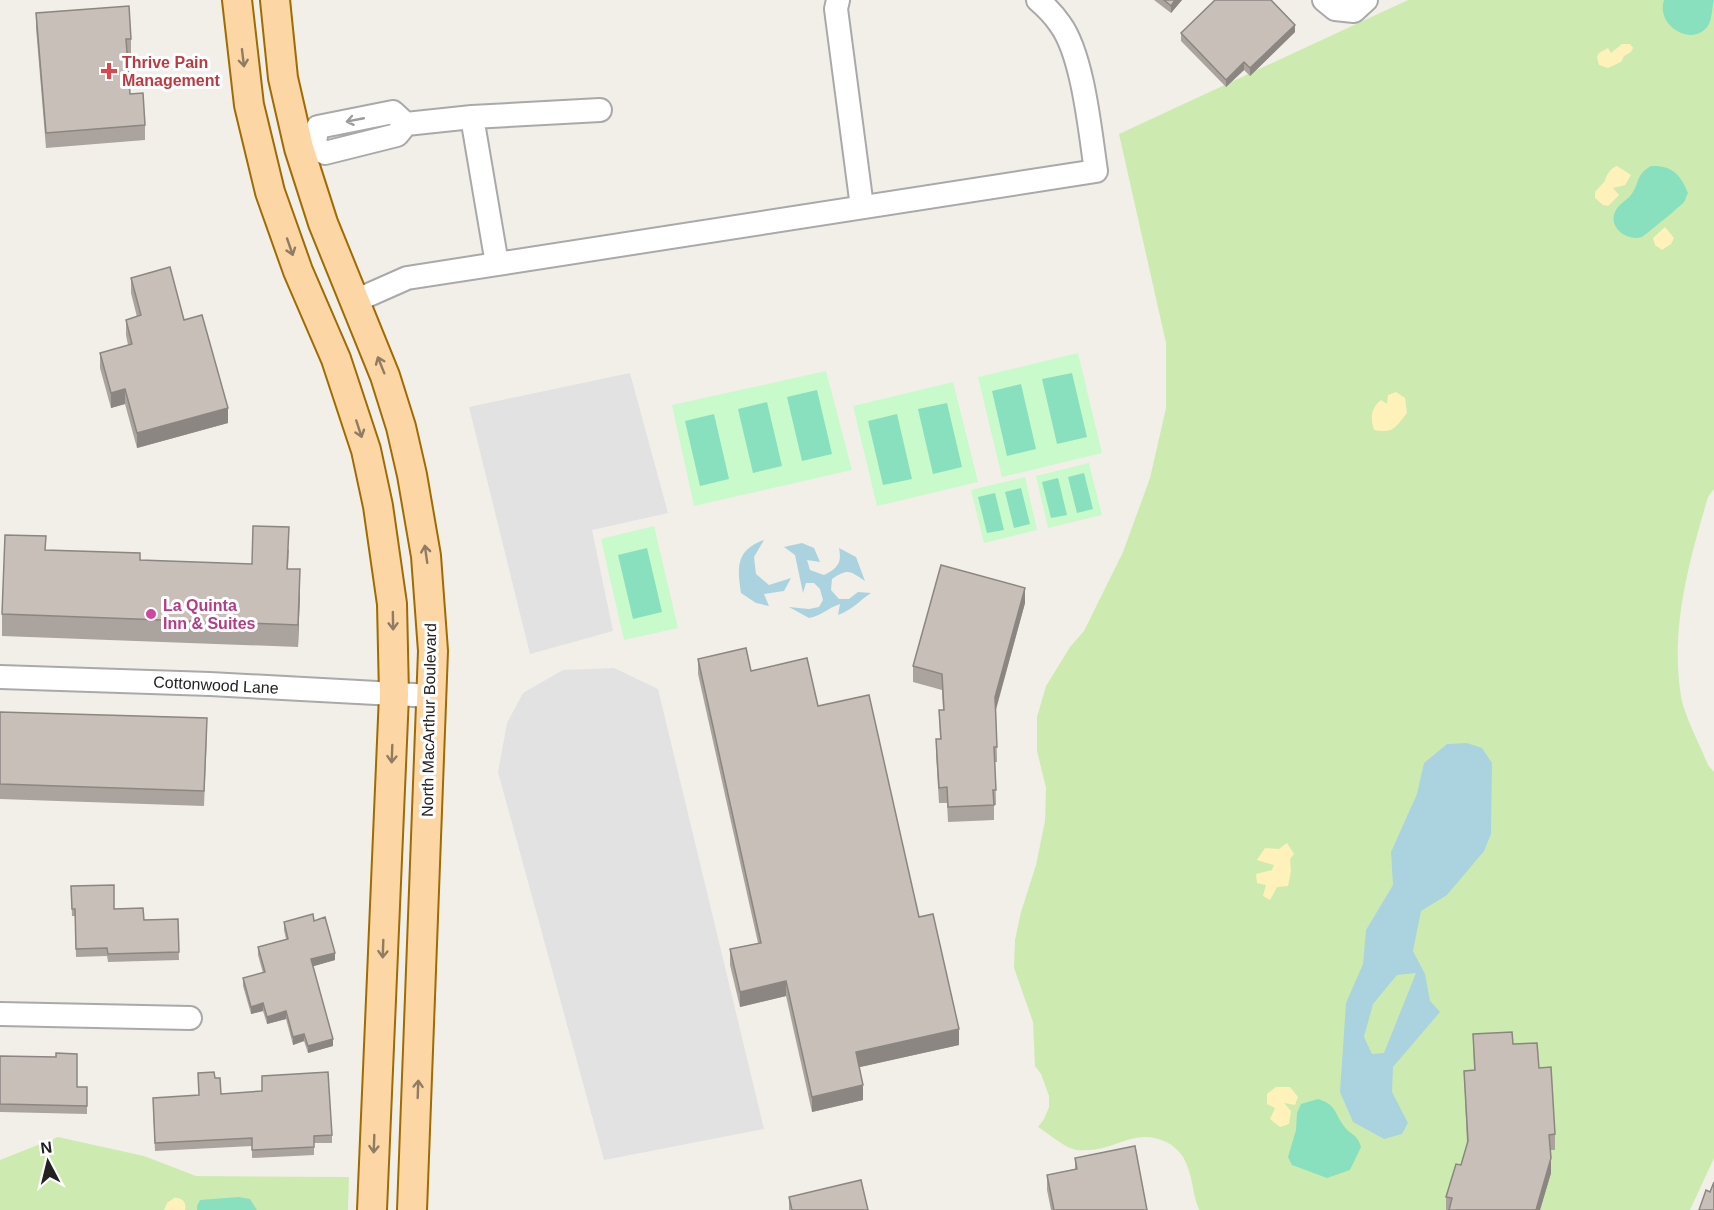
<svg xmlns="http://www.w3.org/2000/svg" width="1714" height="1210" font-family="Helvetica,sans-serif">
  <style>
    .grass { fill: #cdebb0 }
    .sand { fill: #fff1ba }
    .park { fill: #c8facc }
    .pitch { fill: #88e0be }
    .parking { fill: #e2e2e2 }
    .water { fill: #aad3df; fill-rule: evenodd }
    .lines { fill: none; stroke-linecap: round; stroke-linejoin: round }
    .minor-casing { stroke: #a9a9a9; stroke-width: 26 }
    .major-casing { stroke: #a06b00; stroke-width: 32 }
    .minor { stroke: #fff; stroke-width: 22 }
    .major { stroke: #fcd6a4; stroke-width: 28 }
    .wall { fill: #aba49e }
    .shaded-wall { fill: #8b8681 }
    .building { fill: #c7bfb8; stroke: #8b8681; stroke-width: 1.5 }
    .oneway { stroke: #8f7c63 }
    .oneway2 { stroke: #9c9c9c }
    .health-dot { fill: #e0444e; stroke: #fff; stroke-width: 2 }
    .hotel-dot { fill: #d1479c; stroke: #fff; stroke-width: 2 }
    .labels { text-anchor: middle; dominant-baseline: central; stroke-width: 6; stroke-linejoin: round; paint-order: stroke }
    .health-label { font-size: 16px; font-weight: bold; fill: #be3a42; stroke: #fff; text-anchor: start }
    .hotel-label { font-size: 16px; font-weight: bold; fill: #b23c85; stroke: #fff; text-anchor: start }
    .street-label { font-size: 16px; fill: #222; stroke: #fff }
  </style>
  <rect width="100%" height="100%" fill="#f2efe9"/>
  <!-- grass -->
  <path class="grass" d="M1408 0H1714V489L1708 497C1689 562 1670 628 1681 696 1684 715 1701 747 1708 765L1714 772V1158L1690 1210H1199C1192 1193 1193 1174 1183 1157 1179 1151 1173 1145 1166 1142 1136 1127 1116 1150 1087 1150 1083 1150 1077 1151 1073 1149 1061 1145 1048 1133 1038 1127L1044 1119 1049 1107V1096L1041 1074 1035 1066 1033 1022 1014 968 1015 940 1021 912 1036 865 1045 821 1046 788 1037 751V717L1046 686 1070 647 1084 631 1123 552 1150 478 1166 408V343L1119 134Z
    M58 1137 144 1156 196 1176 349 1177 348 1210H0V1160Z"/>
  <!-- sand -->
  <path class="sand" d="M1622 44H1630L1633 48 1631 52 1624 56 1621 62 1608 68 1599 65 1597 57 1599 53 1608 48 1611 53Z
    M1617 166 1631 175 1625 185 1613 188 1619 195 1608 206 1603 205 1595 198V192L1605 181C1606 175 1611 168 1617 166Z
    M1665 227 1674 238 1671 244 1662 250 1655 245 1653 238Z
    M1396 392 1405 398 1407 413C1396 427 1393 434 1374 430 1370 418 1371 408 1381 400L1387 404 1388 395Z
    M1287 843 1294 854 1290 859 1291 871 1288 886 1277 887 1270 900 1263 896 1266 885 1257 883 1256 874 1272 870 1274 865 1257 860 1265 848 1279 849Z
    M1276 1087H1290L1298 1097 1295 1105 1284 1103 1291 1111 1289 1124 1280 1127 1270 1119 1275 1108 1267 1104V1094Z
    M174 1198C181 1197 187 1202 185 1210H164L167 1203Z"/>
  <!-- park -->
  <path class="park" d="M1078 353 1102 453 1002 477 978 377Z
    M826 371 852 470 694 506 672 405Z
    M953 382 978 482 877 506 853 406Z
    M1089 463 1102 515 1048 528 1036 476Z
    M1025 477 1037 530 984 543 971 490Z
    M654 526 678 628 624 640 601 539Z"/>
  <!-- pitch -->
  <path class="pitch" d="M1664 0H1714C1712 7 1712 18 1709 24 1695 49 1655 27 1664 0Z
    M1651 166C1672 165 1681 175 1688 193 1686 196 1686 199 1684 202 1682 205 1644 236 1642 237 1627 242 1608 227 1615 212 1618 204 1626 201 1631 195 1640 183 1635 175 1651 166Z
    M1072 373 1087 437 1057 444 1042 379Z
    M1021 384 1036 449 1007 456 992 391Z
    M817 390 832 454 802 461 787 397Z
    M767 402 782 466 753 473 738 409Z
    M947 403 962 467 933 474 918 409Z
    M714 414 729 479 700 486 685 421Z
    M897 414 912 479 883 485 868 421Z
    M1084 473 1093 509 1077 513 1068 477Z
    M1058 478 1067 515 1051 518 1042 482Z
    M1021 488 1030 524 1014 528 1005 492Z
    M995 493 1004 530 987 533 978 497Z
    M647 548 662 612 633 619 618 555Z
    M1318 1099C1337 1105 1334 1113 1344 1126 1351 1136 1357 1133 1361 1147L1350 1170 1327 1178 1292 1165 1288 1157 1296 1130 1297 1113 1301 1104Z
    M239 1197 250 1199 257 1210H197V1206L200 1200Z"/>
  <!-- parking -->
  <path class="parking" d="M630 373 668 513 592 530 613 631 530 654 469 407Z
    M614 668 658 689 764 1129 604 1160 498 772 507 723 523 693 563 670Z"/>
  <!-- water -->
  <path class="water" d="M764 540 754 557 756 574 769 585 791 578 784 591 764 594 769 606 756 603 741 593C737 567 736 550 764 540Z
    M802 543 814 548 820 562 807 560 810 570 824 575C838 568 842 563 839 548L856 557 865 581C850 571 848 568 832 579L831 590 839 599H849L858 592 871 593C859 601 852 610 838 615L840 604C828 608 821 616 809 618L789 607 809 609 819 607 823 600 820 589 814 583H806L803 593 795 555 784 547Z
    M1467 743 1482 748 1492 763 1491 834 1484 851 1447 895 1421 911 1413 951 1425 974 1430 1001 1440 1012 1393 1067 1392 1092 1408 1123 1402 1134 1384 1139 1353 1122 1340 1092 1346 1003 1363 964 1366 930 1393 885 1391 852 1417 794 1424 763 1447 744ZM1416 973 1384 1053 1372 1054 1364 1037 1373 1004 1397 975Z"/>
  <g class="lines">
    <defs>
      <path id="minor" d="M838 0 836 9 862 207
        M1324 0 1335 9 1354 11 1366 0
        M472 117 497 264
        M314 145 318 127 393 112 406 124 472 117 600 110
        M314 145 325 153 397 135 406 124
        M355 301 407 278 1096 171C1090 131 1083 55 1060 24 1054 15 1046 7 1038 0
        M0 677 210 684 432 696
        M0 1014 190 1018"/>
      <path id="major" d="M237 0 249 105 270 192 298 271 336 359 366 450 378 506 392 604 394 695 372 1210
        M275 0 283 78 299 148 323 223 385 376 401 427 412 475 426 556 433 651 412 1210"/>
    </defs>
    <!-- minor casing -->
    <use href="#minor" class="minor-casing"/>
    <!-- major casing -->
    <use href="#major" class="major-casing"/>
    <!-- minor -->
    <use href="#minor" class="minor"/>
    <!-- major -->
    <use href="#major" class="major"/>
  </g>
  <!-- wall -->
  <path class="wall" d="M1154 0H1182L1171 13Z
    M36 13 131 39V54H127L130 94 145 125V140L46 148 36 28Z
    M1295 32 1250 76 1244 70 1226 87 1181 41V33Z
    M131 278 184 320 228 423 137 448 125 404 111 408 100 368V353L128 345 126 335V320L137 317 131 293Z
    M289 549 288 569 300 591 298 647 2 636V614L46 550 140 560 252 564Z
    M1025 603 996 710 997 762H995L996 805H994V820L948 822 947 803H939L936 754V739H940L939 710H943L942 690 913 682V666Z
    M698 659 751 671 818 706 919 917 959 1045 859 1067 863 1100 812 1112 786 996 740 1007 730 965V949L758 943 698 674Z
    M0 712 207 733 204 806 0 799Z
    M71 886 114 909 144 920 178 919 179 960 108 962 107 956 76 957 75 916H72Z
    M314 921 335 960 313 966 333 1046 308 1053 304 1041 293 1045 286 1019 267 1024 263 1011 251 1014 243 986V978L263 973 258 955V947L286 939 284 930V922Z
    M1473 1034 1513 1044 1539 1068 1555 1134V1150H1550L1551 1173 1540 1210H1446V1197L1461 1165 1467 1144 1464 1071 1474 1070Z
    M0 1056 77 1087H87V1114L0 1112Z
    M215 1078 221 1094 332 1135V1143H314V1155L252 1158V1146L155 1151 153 1105 199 1095Z
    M1075 1158 1147 1210H1051L1047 1190V1175L1075 1169Z
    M789 1197 868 1210H789Z"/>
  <!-- shaded-wall -->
  <path class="shaded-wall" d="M1175 0H1182L1171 13V6Z
    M1295 25V32L1250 76V68Z
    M1244 62V70L1226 87V80Z
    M125 389V404L111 408V393Z
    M228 408V423L137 448V433Z
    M300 569V591L298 647V625Z
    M1025 588V603L995 712V697Z
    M335 953V960L311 967V959Z
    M786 981V996L740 1007V992Z
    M263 1003V1011L251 1014V1007Z
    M286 1011V1019L267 1024V1017Z
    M959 1029V1045L856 1068V1052Z
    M304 1034V1041L293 1045V1037Z
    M333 1039V1046L308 1053V1046Z
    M863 1085V1100L812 1112V1097Z
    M1551 1158V1173L1540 1210H1536Z"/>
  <!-- building -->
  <path class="building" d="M1164 0H1175L1171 6Z
    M1215 0H1271L1295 25 1250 68 1244 62 1226 80 1181 33Z
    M129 6 131 39H126L130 94 143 93 145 125 46 133 36 13Z
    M170 267 184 320 202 315 228 408 137 433 125 389 111 393 100 353 132 344 126 320 141 315 131 278Z
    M253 526 289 527 287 569H300L298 625 2 614 5 535 46 536 45 550 140 553V560L252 564Z
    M941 565 1025 588 995 697 997 747H994L996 790H993L994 805 948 807 947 787 939 788 936 739H941L939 710H944L942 674 913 666Z
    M746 648 751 671 807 658 818 706 869 695 919 917 933 914 959 1029 856 1052 863 1085 812 1097 786 981 740 992 730 949 761 943 698 659Z
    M0 712 207 718 204 791 0 784Z
    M114 885V909L143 908 144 920 178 919 179 952 108 954 107 948 76 949 75 909H72L71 886Z
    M313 914 314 921 325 917 335 953 311 959 333 1039 308 1046 304 1034 293 1037 286 1011 267 1017 263 1003 251 1007 243 978 265 972 258 947 288 939 284 922Z
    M1512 1032 1513 1044 1537 1043 1539 1068 1551 1067 1555 1134 1549 1135 1551 1158 1536 1210H1449L1452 1198 1446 1197 1456 1164 1461 1165 1468 1141 1464 1071 1475 1070 1473 1034Z
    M56 1053 77 1054V1087H87V1106L0 1104V1056L56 1057Z
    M214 1072 215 1078H220L221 1094 262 1091V1076L328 1072 332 1135 314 1136V1147L252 1150V1138L155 1143 153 1098 199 1095 198 1073Z
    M1135 1146 1147 1210H1054L1047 1175 1077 1169 1075 1158Z
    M861 1180 868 1210H792L789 1197Z
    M1714 1182V1210H1699L1706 1190 1710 1192Z"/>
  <!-- one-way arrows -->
  <defs><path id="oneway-shaft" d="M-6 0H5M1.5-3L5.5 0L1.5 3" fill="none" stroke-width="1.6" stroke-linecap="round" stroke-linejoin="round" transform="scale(1.5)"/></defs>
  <g class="oneway">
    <use href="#oneway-shaft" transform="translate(243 58) rotate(83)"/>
    <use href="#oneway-shaft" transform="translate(290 247) rotate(71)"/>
    <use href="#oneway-shaft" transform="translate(381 365) rotate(-112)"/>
    <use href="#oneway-shaft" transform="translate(359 429) rotate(72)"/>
    <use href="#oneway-shaft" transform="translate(426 554) rotate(-98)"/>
    <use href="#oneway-shaft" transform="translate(393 621) rotate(89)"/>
    <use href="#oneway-shaft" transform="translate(392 754) rotate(92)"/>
    <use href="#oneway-shaft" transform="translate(383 949) rotate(92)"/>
    <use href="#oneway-shaft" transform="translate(418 1089) rotate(-88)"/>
    <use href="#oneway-shaft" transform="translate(374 1144) rotate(92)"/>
  </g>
  <use class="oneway2" href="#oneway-shaft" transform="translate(355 120) rotate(169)"/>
  <!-- markers -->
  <path class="health-dot" d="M106 62h6v6h6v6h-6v6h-6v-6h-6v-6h6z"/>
  <circle class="hotel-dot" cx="151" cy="614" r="6"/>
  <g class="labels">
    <!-- health labels -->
    <g class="health-label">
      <text x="122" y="62">Thrive Pain<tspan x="122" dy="18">Management</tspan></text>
    </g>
    <!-- hotel labels -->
    <g class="hotel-label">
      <text x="163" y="605">La Quinta<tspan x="163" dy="18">Inn &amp; Suites</tspan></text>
    </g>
    <!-- street labels -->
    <g class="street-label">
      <text transform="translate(216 685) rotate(3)">Cottonwood Lane</text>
      <text transform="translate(429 720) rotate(-89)">North MacArthur Boulevard</text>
    </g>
  </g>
  <!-- north arrow -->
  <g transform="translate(48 1162) rotate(353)" stroke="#ffffff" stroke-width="4.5" paint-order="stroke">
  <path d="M0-4.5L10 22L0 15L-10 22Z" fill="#222222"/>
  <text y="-9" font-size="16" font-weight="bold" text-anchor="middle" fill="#222222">N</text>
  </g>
</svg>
